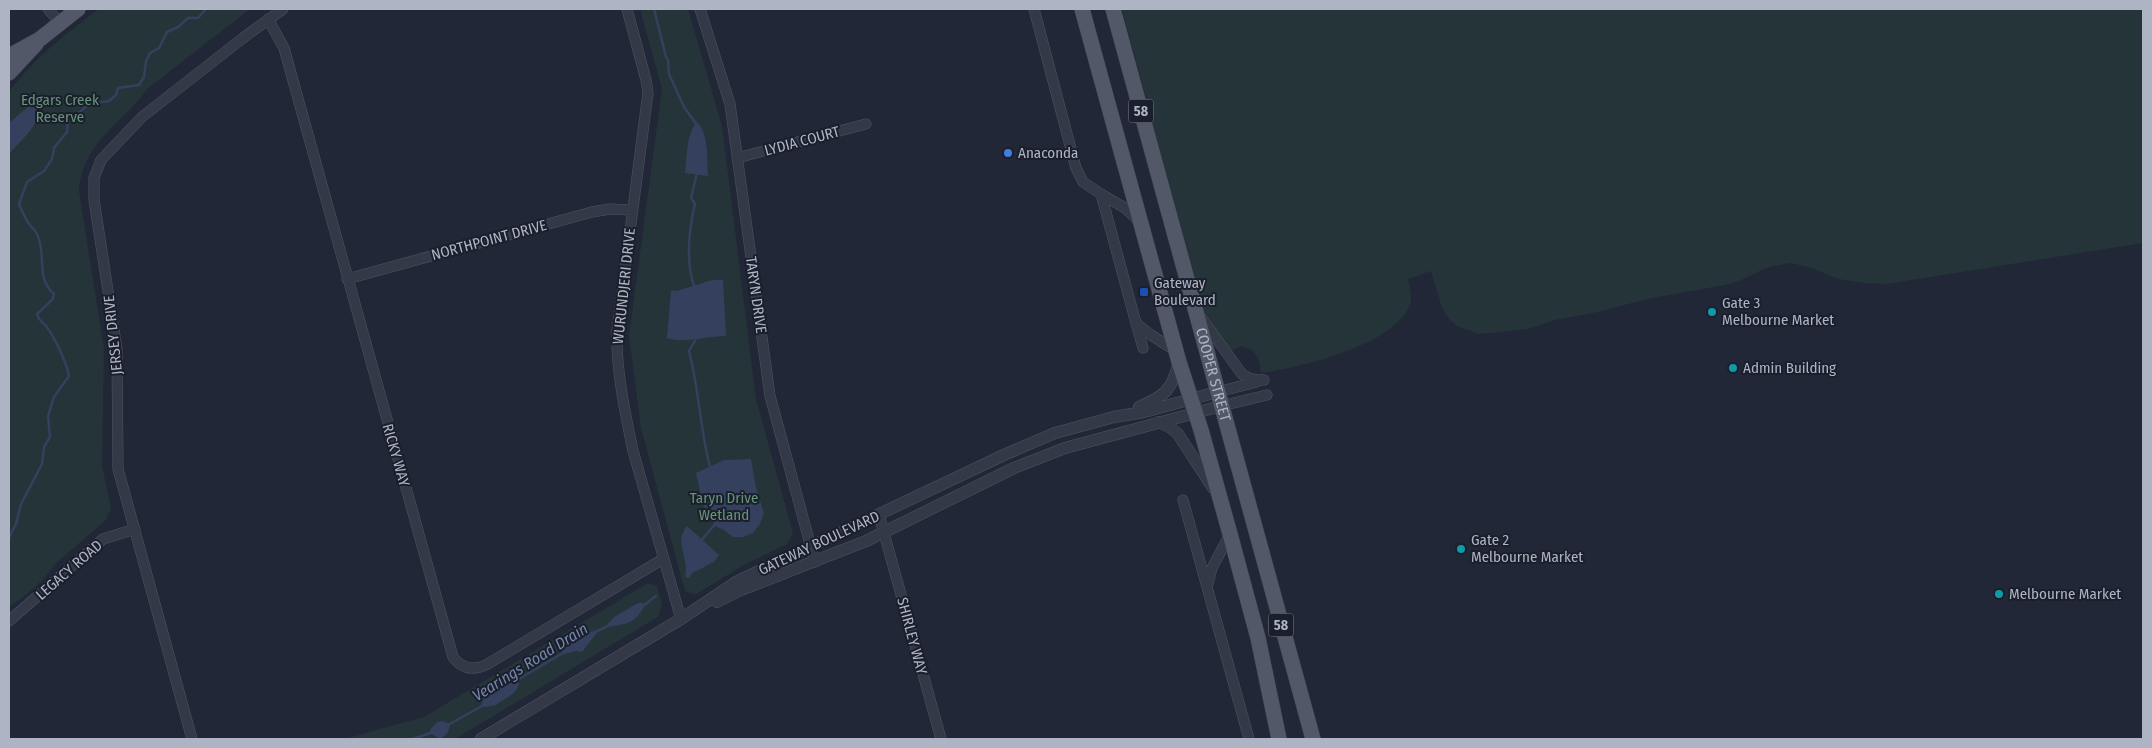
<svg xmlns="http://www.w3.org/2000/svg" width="2152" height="748" font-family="'Fira Sans Condensed',sans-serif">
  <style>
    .green { fill: #243439 }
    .water { fill: #35405e }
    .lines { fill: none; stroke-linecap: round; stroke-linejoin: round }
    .stream { stroke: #35405e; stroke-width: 2.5 }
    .minor-casing { stroke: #4f5462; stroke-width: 11 }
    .tertiary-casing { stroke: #4f5462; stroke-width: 12 }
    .primary-casing { stroke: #3e4251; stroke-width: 16 }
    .minor { stroke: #343948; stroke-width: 10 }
    .tertiary { stroke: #343948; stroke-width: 11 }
    .primary { stroke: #525868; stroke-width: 15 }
    .shop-dot { fill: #3f7fe0; stroke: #1a1f2c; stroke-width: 2 }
    .transit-dot { fill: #1a4fb4; stroke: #1a1f2c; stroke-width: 2 }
    .culture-dot { fill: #0f9aa8; stroke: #1a1f2c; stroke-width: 2 }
    .labels { text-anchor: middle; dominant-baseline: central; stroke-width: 4; stroke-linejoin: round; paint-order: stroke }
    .shield { fill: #1a1f2c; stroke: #828796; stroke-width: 1 }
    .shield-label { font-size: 14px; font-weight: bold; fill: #afb4c4 }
    .park-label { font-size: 15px; fill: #679478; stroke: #1a1f2c }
    .street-label { font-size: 15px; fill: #afb4c4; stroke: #1a1f2c }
    .poi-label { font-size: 15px; fill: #afb4c4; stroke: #1a1f2c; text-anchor: start }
    .water-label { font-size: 16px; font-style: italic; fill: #7786ab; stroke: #1a1f2c }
  </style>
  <rect width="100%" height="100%" fill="#212737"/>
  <!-- green -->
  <path class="green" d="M98 9H250L147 89C121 127 83 140 79 191L104 349 102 466 111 508 106 520 55 564C44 580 26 597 9 606V92C33 59 66 34 98 9Z
    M640 9H688L722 126 756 399 793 533 787 544 742 566 695 595 685 591 641 428 629 336 662 89Z
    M1122 9H2143V243L1886 284 1865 283 1839 279 1808 267 1790 263 1766 268 1739 281 1725 285 1647 299 1598 312 1555 320 1528 329 1479 334 1457 326 1449 319 1442 308 1431 271 1408 279C1409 286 1412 294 1411 301 1401 344 1299 368 1261 373 1259 359 1257 350 1242 346L1229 352 1205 315Z
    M648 583 657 586 662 604 658 617 455 739H344L424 717Z"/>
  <!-- water -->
  <path class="water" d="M33 106 38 108C42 124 18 143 9 154V123L28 107Z
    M697 122C709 133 707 161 708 176L685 173C687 158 686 134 697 122Z
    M712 280H723L726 336C706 336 686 344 667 338L671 290 677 291Z
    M751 459 756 488 764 513 760 524 753 533 743 537H733L724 530 715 526 703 504 696 473 724 460Z
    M687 526 719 555 714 562C706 565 701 570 693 572L689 578 685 577C690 559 673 543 687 526Z
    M638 603H643L644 607C633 626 624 624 605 627L614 617Z
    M599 630 582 652 576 651 560 655C571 636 578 634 599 630Z
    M508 676 519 679C521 692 506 698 497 704 493 707 486 706 481 707 483 692 495 683 508 676Z
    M443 721 450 724C449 732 446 736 440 739L430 733V730L437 722Z"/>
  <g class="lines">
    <!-- stream -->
    <path class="stream" d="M654 9 666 57 668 60 669 74 684 107 697 125
      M695 288C685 265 689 228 695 204L691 198 697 173
      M697 337 689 351C699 389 700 429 710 467
      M9 538 16 524 21 504 42 464 44 447 50 437 48 416 54 397 69 376C67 363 54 336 46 326 41 321 39 321 37 314L52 300 54 294C35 278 47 254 37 234 36 231 32 228 30 225 25 219 22 211 19 204L27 182 44 171 52 159 54 148 67 132 68 122 89 104 109 101 116 95 118 88 139 85 144 77 146 61 150 53 159 48 167 32 178 27 188 18H198L206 9
      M700 542 716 523
      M643 606 656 596
      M597 631 608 626
      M519 679 561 654
      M448 725 482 706
      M412 739 431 733"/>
    <defs>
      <path id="minor" d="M48 9 60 23
        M627 9 646 80 648 93 617 331C616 371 625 412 633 451L681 619
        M700 9 730 104 770 396 815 562
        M1034 9 1076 168 1083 182 1101 194 1136 323 1151 335 1176 351
        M268 19 284 48 453 657C461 668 472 671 486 665L663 559
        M737 158 866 124
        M1101 194 1125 208 1140 222
        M347 279 592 212 610 209 632 210
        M1202 319 1242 374 1251 379 1264 380
        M1136 323 1143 348
        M1217 392 1257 382
        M1221 406 1267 395
        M1183 500 1249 739
        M879 515 941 739
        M1208 584 1212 568 1230 534
        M9 621 103 539 135 529
        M192 739 118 469 117 349 94 200V178L101 160 142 117 243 38 283 9"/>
      <path id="tertiary" d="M1139 407C1165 396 1172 390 1179 362
        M1159 422 1171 428 1178 434 1213 488
        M717 602 741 590 866 541 1014 468 1065 448 1221 406
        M481 739 681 619 736 582 793 555 1006 454 1055 433 1114 417 1144 412 1217 392"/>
      <g id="primary">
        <path d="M1082 9 1179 362 1201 430 1230 534 1258 638 1279 739"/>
        <path id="s1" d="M1113 9 1313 739"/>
        <path d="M9 56 40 39 78 9"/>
        <path d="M9 73 36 44"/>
      </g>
    </defs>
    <!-- minor casing -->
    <use href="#minor" class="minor-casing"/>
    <!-- tertiary casing -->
    <use href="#tertiary" class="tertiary-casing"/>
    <!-- primary casing -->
    <use href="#primary" class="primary-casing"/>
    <!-- minor -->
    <use href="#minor" class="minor"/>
    <!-- tertiary -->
    <use href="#tertiary" class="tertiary"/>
    <!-- primary -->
    <use href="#primary" class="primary"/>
  </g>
  <!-- markers -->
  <circle class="shop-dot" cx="1008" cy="153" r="5"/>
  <rect class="transit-dot" x="1139" y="287" width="10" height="10" rx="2.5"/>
  <g class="culture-dot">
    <circle cx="1712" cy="312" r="5"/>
    <circle cx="1733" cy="368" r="5"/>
    <circle cx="1461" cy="549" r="5"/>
    <circle cx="1999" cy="594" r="5"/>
  </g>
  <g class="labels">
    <!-- shield labels -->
    <g class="shield">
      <rect x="1128.5" y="99.5" width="25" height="23" rx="4"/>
      <rect x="1268.5" y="613.5" width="25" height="23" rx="4"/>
    </g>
    <g class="shield-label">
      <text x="1141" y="111">58</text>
      <text x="1281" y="625">58</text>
    </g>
    <!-- park labels -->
    <g class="park-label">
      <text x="60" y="100">Edgars Creek<tspan x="60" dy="17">Reserve</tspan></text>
      <text x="724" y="498">Taryn Drive<tspan x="724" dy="17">Wetland</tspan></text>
    </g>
    <!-- street labels -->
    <g class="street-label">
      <text transform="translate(802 141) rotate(-15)">LYDIA COURT</text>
      <text transform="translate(489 240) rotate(-15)">NORTHPOINT DRIVE</text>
      <text transform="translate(624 286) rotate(-84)">WURUNDJERI DRIVE</text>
      <text transform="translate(756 295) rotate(82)">TARYN DRIVE</text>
      <text transform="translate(113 335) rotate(-96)">JERSEY DRIVE</text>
      <text stroke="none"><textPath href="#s1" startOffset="379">COOPER STREET</textPath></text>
      <text transform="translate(396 455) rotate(74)">RICKY WAY</text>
      <text transform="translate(819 543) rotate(-25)">GATEWAY BOULEVARD</text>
      <text transform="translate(69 570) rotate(-41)">LEGACY ROAD</text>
      <text transform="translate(912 636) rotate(75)">SHIRLEY WAY</text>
    </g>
    <!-- poi labels -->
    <g class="poi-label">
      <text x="1018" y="153">Anaconda</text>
      <text x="1154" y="283">Gateway<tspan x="1154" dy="17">Boulevard</tspan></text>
      <text x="1722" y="303">Gate 3<tspan x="1722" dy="17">Melbourne Market</tspan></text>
      <text x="1743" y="368">Admin Building</text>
      <text x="1471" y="540">Gate 2<tspan x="1471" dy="17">Melbourne Market</tspan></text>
      <text x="2009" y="594">Melbourne Market</text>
    </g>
    <!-- water labels -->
    <g class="water-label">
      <text transform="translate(530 662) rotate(-32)">Vearings Road Drain</text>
    </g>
  </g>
  <!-- border -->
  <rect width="2152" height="748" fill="none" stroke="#afb4c4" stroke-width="20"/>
</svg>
